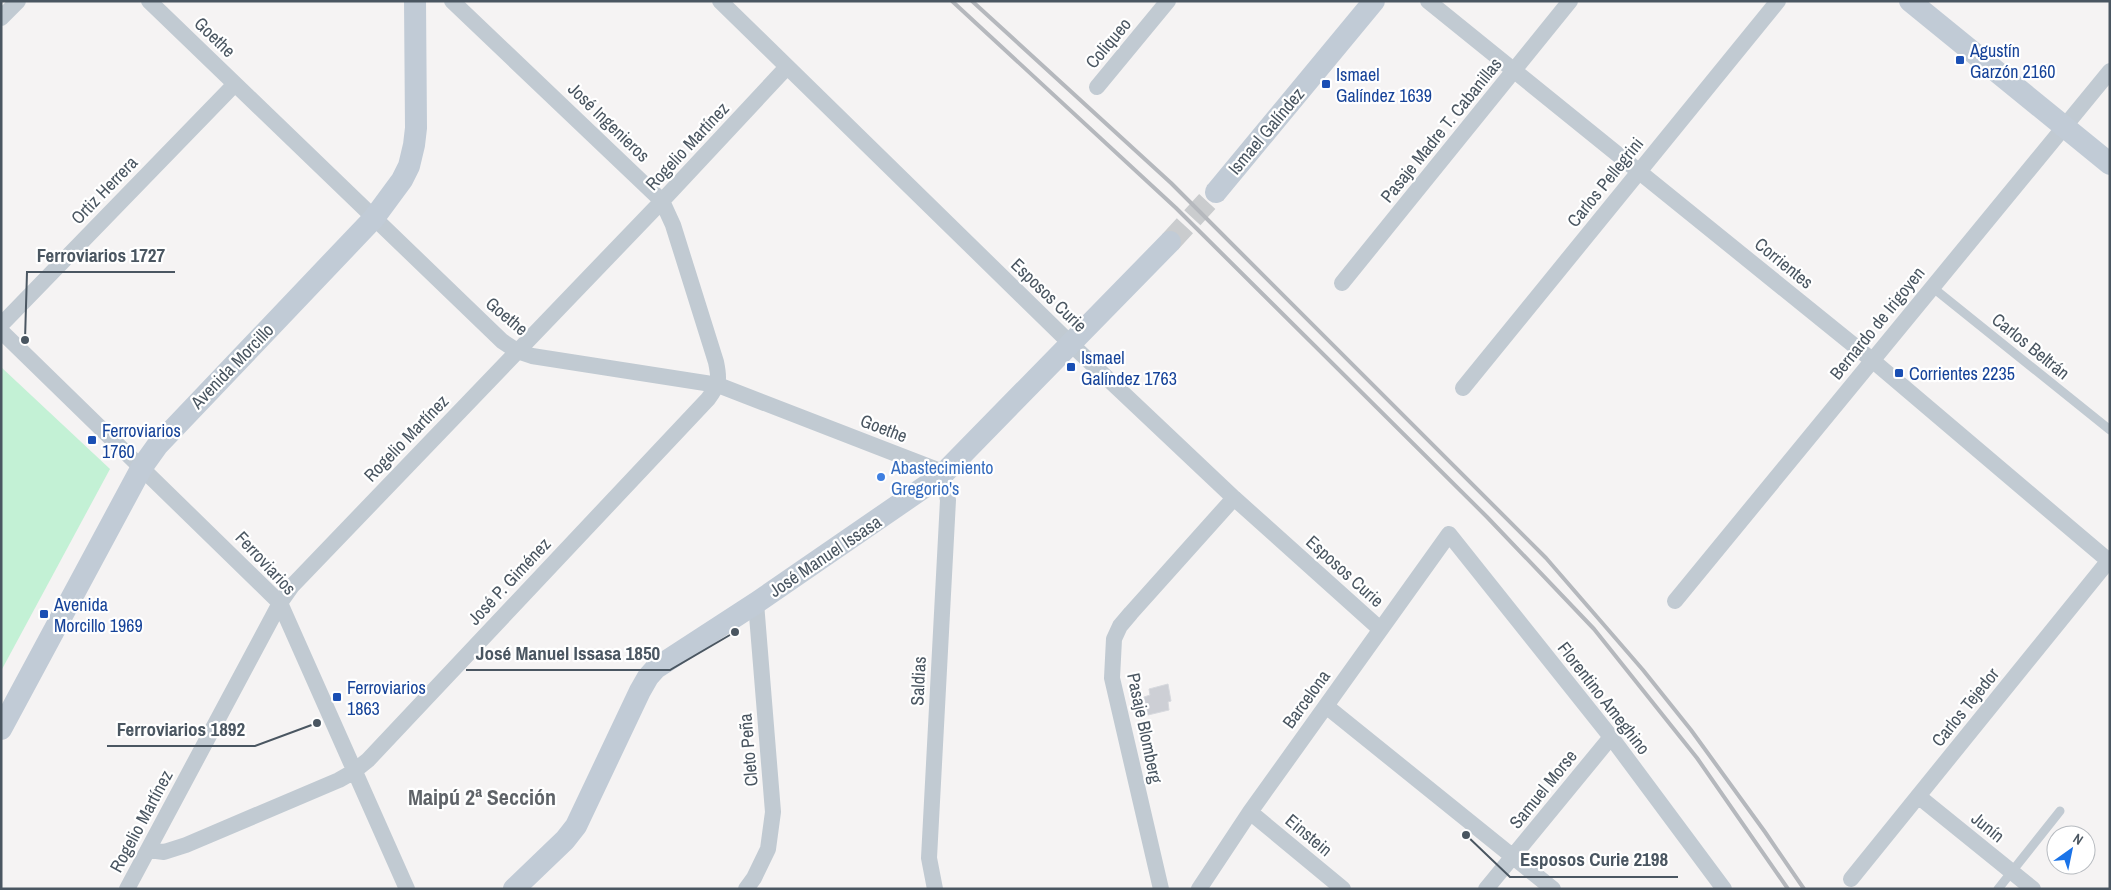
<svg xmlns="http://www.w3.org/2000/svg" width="2111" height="890" font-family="'Archivo Narrow',sans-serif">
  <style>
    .green { fill: #c3f1d5 }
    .building { fill: #cdcfd5; stroke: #d7d9de }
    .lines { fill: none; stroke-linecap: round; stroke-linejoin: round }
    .secondary-tunnel { stroke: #caccce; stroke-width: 22; stroke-dasharray: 22 11; stroke-linecap: butt }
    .service { stroke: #c1cad2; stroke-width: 9 }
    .minor { stroke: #c1cad2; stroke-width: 16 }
    .secondary { stroke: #c1cbd6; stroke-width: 22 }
    .rail { stroke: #b5b8bd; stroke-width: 4 }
    .transit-dot { fill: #1a4fb4; stroke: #fff; stroke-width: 2 }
    .shop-dot { fill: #3f7fe0; stroke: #fff; stroke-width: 2 }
    .labels { text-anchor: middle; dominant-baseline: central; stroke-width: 4.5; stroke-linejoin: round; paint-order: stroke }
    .street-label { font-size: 18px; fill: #4a5661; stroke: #fff }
    .transit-label { font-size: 18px; fill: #164399; stroke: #fff; text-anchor: start }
    .shop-label { font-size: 18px; fill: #366cbe; stroke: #fff; text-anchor: start }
    .district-label { font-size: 22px; font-weight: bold; fill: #5f6368; stroke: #fff }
    .leader { fill: none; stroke: #4a5661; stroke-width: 2 }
    .callout-dot { fill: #4a5661; stroke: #fff; stroke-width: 2 }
    .callout-label { font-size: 19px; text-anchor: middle; font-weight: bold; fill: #4a5661; stroke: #fff; stroke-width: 4.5; stroke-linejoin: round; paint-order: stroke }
  </style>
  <rect width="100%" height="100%" fill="#f5f3f3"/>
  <!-- green -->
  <path class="green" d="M1 367 110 469 1 671Z"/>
  <!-- building -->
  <path class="building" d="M1168 684 1171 701 1168 702 1169 710 1148 715 1144 697 1150 695 1149 689Z"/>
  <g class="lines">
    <!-- secondary-tunnel -->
    <path class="secondary-tunnel" d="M1170 242 1216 192"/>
    <!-- service -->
    <path class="service" d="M1932 287 2110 430
      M1998 889 2060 811"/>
    <!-- minor -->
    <path class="minor" d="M149 1 502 341 517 351 532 356 718 385 935 469 942 475 948 500 929 858 935 889
      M720 1 1071 344 1234 498 1380 629
      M1428 1 1872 360 2110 562
      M1 18 18 1
      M1097 87 1168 1
      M1342 283 1570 1
      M1 325 235 84
      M1 331 280 603 407 889
      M1463 388 1778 1
      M1675 601 2110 71
      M1326 706 1553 889
      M1918 796 2033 889
      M1250 812 1343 889
      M149 850 164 852 186 845 339 780 353 772 368 760 708 399C719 384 720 381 716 362L673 225 662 201 452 1
      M1851 879 2110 559
      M127 889 280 603 292 586 662 201 787 67
      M746 889 754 878 768 849 773 812 756 603
      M1161 889 1112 678 1114 639 1120 626 1131 613 1234 498
      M1199 889 1250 812 1449 534 1611 737 1724 889
      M1486 889 1611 737"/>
    <!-- secondary -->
    <path class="secondary" d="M1910 1 2110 164
      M1216 192 1374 1
      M1 729 142 467 157 446 374 218 402 180 409 166 414 145 416 128 415 1
      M514 889 565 840 576 826 640 691 648 677 656 668 756 603 942 475 1170 242"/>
    <!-- rail -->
    <path class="rail" d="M952 1 1176 208 1487 517 1594 629 1697 758 1788 889
      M972 1 1171 183 1546 558 1643 670 1691 730 1765 832 1804 889"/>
  </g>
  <!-- markers -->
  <g class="transit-dot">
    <rect x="1955" y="55" width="10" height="10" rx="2.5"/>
    <rect x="1321" y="79" width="10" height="10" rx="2.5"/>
    <rect x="1066" y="362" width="10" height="10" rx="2.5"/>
    <rect x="1894" y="368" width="10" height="10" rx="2.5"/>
    <rect x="87" y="435" width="10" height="10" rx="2.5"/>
    <rect x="39" y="609" width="10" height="10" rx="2.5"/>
    <rect x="332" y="692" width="10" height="10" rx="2.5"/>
  </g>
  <circle class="shop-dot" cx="881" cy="477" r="5"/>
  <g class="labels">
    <!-- street labels -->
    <g class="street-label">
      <text transform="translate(215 37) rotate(44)">Goethe</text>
      <text transform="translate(1108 43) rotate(-50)">Coliqueo</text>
      <text transform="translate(609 122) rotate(44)">José Ingenieros</text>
      <text transform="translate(1441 130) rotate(-51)">Pasaje Madre T. Cabanillas</text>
      <text transform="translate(1266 131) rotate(-50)">Ismael Galíndez</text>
      <text transform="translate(687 146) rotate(-47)">Rogelio Martínez</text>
      <text transform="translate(1605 182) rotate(-51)">Carlos Pellegrini</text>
      <text transform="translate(104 190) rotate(-46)">Ortiz Herrera</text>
      <text transform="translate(1784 263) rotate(39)">Corrientes</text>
      <text transform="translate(1049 295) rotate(44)">Esposos Curie</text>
      <text transform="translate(507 316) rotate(40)">Goethe</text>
      <text transform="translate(1877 323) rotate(-51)">Bernardo de Irigoyen</text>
      <text transform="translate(2031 346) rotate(39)">Carlos Beltrán</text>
      <text transform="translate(232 366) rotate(-46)">Avenida Morcillo</text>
      <text transform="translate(884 428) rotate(21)">Goethe</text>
      <text transform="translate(406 438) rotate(-46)">Rogelio Martínez</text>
      <text transform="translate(825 556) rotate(-34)">José Manuel Issasa</text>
      <text transform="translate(266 563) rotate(47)">Ferroviarios</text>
      <text transform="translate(1345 571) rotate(42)">Esposos Curie</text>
      <text transform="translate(509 581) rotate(-47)">José P. Giménez</text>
      <text transform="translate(918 681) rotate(-87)">Saldias</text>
      <text transform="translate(1604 698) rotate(52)">Florentino Ameghino</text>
      <text transform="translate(1306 699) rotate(-54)">Barcelona</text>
      <text transform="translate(1965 707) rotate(-51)">Carlos Tejedor</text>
      <text transform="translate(1145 728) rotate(78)">Pasaje Blomberg</text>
      <text transform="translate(748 750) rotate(-95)">Cleto Peña</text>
      <text transform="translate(1543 789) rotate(-51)">Samuel Morse</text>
      <text transform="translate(141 821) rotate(-62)">Rogelio Martínez</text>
      <text transform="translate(1988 827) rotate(39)">Junín</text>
      <text transform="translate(1309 835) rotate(40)">Einstein</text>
    </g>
    <!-- transit labels -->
    <g class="transit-label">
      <text x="1970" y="50">Agustín<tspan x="1970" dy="21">Garzón 2160</tspan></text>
      <text x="1336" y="74">Ismael<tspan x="1336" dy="21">Galíndez 1639</tspan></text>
      <text x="1081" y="357">Ismael<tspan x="1081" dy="21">Galíndez 1763</tspan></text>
      <text x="1909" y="373">Corrientes 2235</text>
      <text x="102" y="430">Ferroviarios<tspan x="102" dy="21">1760</tspan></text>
      <text x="54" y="604">Avenida<tspan x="54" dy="21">Morcillo 1969</tspan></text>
      <text x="347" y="687">Ferroviarios<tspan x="347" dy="21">1863</tspan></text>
    </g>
    <!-- shop labels -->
    <g class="shop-label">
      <text x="891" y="467">Abastecimiento<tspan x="891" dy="21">Gregorio's</tspan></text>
    </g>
    <!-- district labels -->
    <g class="district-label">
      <text x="482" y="797">Maipú 2ª Sección</text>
    </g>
  </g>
  <!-- callouts -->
  <path class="leader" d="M25 340L27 272H175M735 632L670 670H466M317 723L255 746H107M1466 835L1510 877H1678"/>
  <g class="callout-dot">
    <circle cx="25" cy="340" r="5"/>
    <circle cx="735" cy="632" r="5"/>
    <circle cx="317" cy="723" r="5"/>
    <circle cx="1466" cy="835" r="5"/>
  </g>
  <g class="callout-label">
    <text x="101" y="262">Ferroviarios 1727</text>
    <text x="568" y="660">José Manuel Issasa 1850</text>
    <text x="181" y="736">Ferroviarios 1892</text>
    <text x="1594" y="866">Esposos Curie 2198</text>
  </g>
  <!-- border -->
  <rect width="2111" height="890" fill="none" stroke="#4a5661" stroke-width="5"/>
  <!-- north arrow -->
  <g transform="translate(2071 850) rotate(33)"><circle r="24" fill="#ffffff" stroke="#b7bbc0"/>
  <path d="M0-4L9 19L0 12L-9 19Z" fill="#1a73e8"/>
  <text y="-8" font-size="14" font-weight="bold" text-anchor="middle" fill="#4a5661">N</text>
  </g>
</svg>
